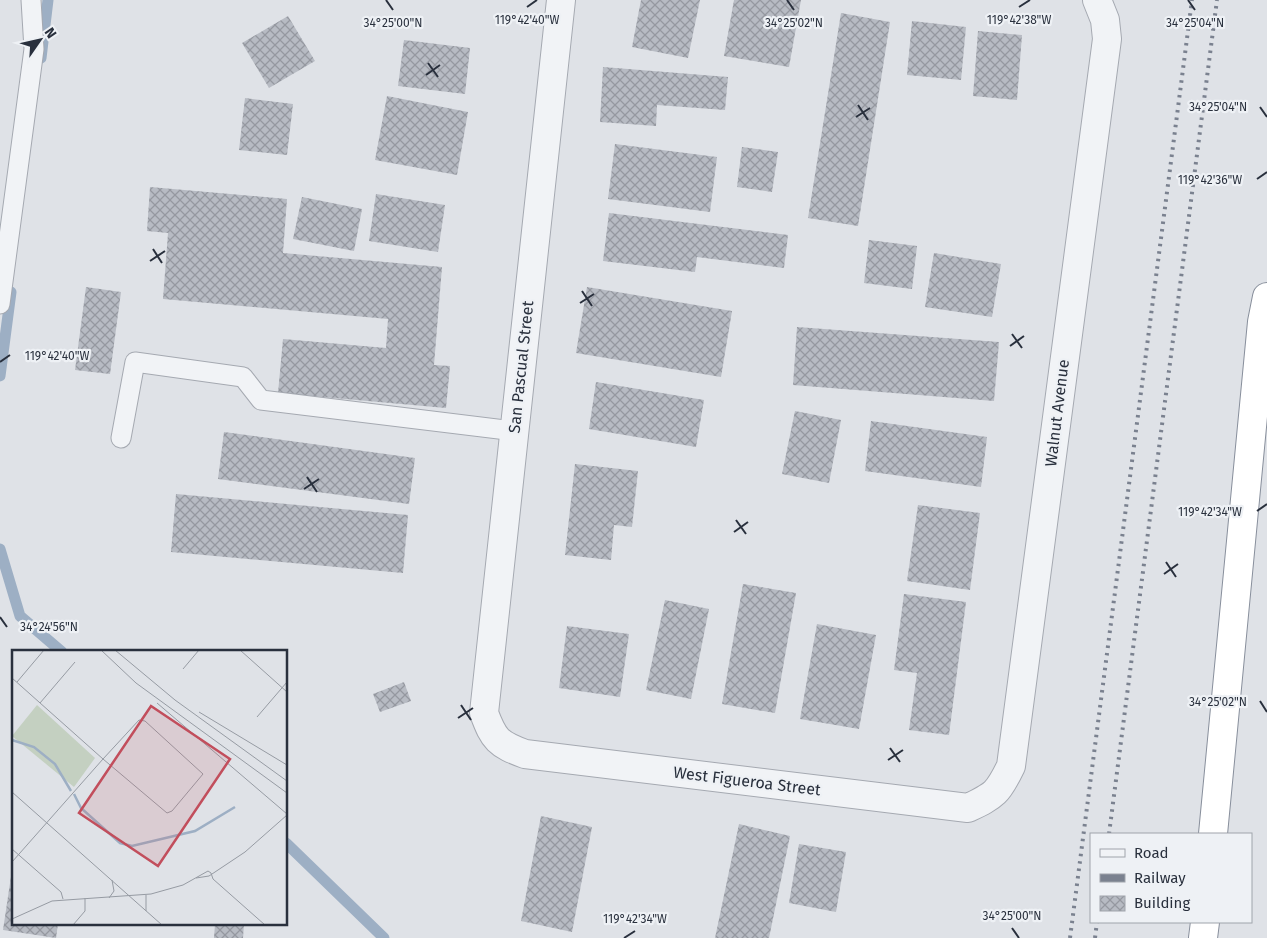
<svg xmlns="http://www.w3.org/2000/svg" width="1267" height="938" font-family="'Fira Sans',sans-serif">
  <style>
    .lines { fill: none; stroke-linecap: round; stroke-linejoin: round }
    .stream { stroke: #9dafc4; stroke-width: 11 }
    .building { fill: url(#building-cross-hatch) }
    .service-casing { stroke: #a5a9b1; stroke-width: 21 }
    .minor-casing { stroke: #a5a9b1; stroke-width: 30 }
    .motorway-casing { stroke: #888f9c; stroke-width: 30 }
    .service { stroke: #f1f3f6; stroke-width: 19 }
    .minor { stroke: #f1f3f6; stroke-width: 28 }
    .motorway { stroke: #fff; stroke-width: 28 }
    .rail { stroke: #7a818f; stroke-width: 4; stroke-dasharray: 2.5 5; stroke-linecap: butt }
    .ticks { fill: none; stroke: #29303d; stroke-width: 2 }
    .labels { text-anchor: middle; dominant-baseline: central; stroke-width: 4.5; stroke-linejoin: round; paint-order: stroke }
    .street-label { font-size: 16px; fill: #29303d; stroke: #eef1f5 }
    .inset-river { fill: none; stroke: #9dafc4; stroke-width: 2.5 }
    .inset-road { fill: none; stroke: #969ba3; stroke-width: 1 }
    .view { fill: #c24e5c; fill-opacity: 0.15; stroke: #c24e5c; stroke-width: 2.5 }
    .inset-edge { fill: none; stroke: #29303d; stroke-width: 2.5 }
    .ticks-label { font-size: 12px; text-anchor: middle; fill: #29303d; stroke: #eef1f5; stroke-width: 4.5; stroke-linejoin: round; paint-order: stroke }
  </style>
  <defs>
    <pattern id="building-cross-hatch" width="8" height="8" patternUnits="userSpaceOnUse" patternTransform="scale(1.25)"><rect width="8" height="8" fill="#b7bbc3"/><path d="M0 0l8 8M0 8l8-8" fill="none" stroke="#9598a0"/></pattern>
  </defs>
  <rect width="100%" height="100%" fill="#dfe2e7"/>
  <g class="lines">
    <!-- stream -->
    <path class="stream" d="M41 58 48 0
      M0 376 11 292
      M0 549 20 616 62 652
      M286 843 384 938"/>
  </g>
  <!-- building -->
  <path class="building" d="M641 0H700L688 58 632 47Z
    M734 0H801L789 67 724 56Z
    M841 13 890 22 858 226 808 218Z
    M288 16 315 61 269 88 242 43Z
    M912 21 966 27 961 80 907 75Z
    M978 31 1022 35 1017 100 973 96Z
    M404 40 470 48 465 94 398 86Z
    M603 67 728 77 725 110 657 105 656 126 600 122Z
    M387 96 468 112 457 175 375 160Z
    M245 98 293 104 287 155 239 150Z
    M615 144 717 157 710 212 608 199Z
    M742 147 778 152 772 192 737 187Z
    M150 187 287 199 283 253 442 267 434 365 450 366 446 408 278 393 283 339 386 348 388 319 163 299 168 233 147 231Z
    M376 194 445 205 438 252 369 241Z
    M302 197 362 209 354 251 293 239Z
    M609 213 788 235 784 268 697 257 695 272 603 261Z
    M869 240 917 246 912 289 864 283Z
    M934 253 1001 264 992 317 925 307Z
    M86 287 121 292 110 374 75 370Z
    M587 287 732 311 721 377 576 353Z
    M797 327 999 342 994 401 793 385Z
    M596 382 704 400 696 447 589 429Z
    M795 411 841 420 829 483 782 474Z
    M871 421 987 437 981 487 865 471Z
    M224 432 415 458 409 504 218 479Z
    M575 464 638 471 632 527 614 525 611 560 565 555Z
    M176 494 408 515 403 573 171 552Z
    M918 505 980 513 970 590 907 581Z
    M743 584 796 593 775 713 722 704Z
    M904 594 966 602 949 735 909 730 917 673 894 670Z
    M665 600 709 609 691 699 646 690Z
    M817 624 876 635 859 729 800 719Z
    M567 626 629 634 620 697 559 688Z
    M404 682 411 701 380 712 373 694Z
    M541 816 592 827 572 932 521 921Z
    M739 824 790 836 769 938H715Z
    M799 844 846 852 836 912 789 903Z
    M13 863 14 924H58L56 938 3 930Z
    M215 924H244L243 938H214Z"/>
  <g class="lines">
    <defs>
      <path id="service" d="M0 304 34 49 31 0
        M121 438 135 362 243 377 261 400 514 431"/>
      <path id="minor" d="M561 0 484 713C494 740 498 744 525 754L968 808C995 795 998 793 1011 766L1107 39 1105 20 1097 0"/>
      <path id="motorway" d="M1213 834 1262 322 1267 297
        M1203 938 1205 922"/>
    </defs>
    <!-- service casing -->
    <use href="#service" class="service-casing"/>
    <!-- minor casing -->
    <use href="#minor" class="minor-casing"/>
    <!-- motorway casing -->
    <use href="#motorway" class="motorway-casing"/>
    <!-- service -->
    <use href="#service" class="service"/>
    <!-- minor -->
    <use href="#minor" class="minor"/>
    <!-- motorway -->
    <use href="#motorway" class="motorway"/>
    <!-- rail -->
    <path class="rail" d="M1109 834 1217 0
      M1070 938 1192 0
      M1095 938 1097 922"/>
  </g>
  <!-- ticks -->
  <path class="ticks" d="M386 0 393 10M787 0 794 10M1188 0 1195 10M527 7 537 0M1019 7 1030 0M428 63 438 77M426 75 440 65M858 105 868 120M1260 107 1267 117M856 117 870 108M1257 179 1267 172M153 249 162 263M150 261 165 251M582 291 592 306M580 303 594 294M1012 334 1022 348M1010 346 1024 336M0 362 10 355M307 477 317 492M304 489 319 479M1257 511 1267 504M736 520 746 534M734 532 748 522M1166 562 1176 577M1164 574 1178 564M0 617 7 627M1260 701 1267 712M461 705 471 720M458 718 473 708M890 748 900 762M888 760 903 750M1012 928 1019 938M624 938 635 931"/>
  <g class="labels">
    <!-- street labels -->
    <g class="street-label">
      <text transform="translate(521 367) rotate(-84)">San Pascual Street</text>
      <text transform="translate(1057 413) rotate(-83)">Walnut Avenue</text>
      <text transform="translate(747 781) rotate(7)">West Figueroa Street</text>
    </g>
  </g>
  <!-- overview -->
  <g transform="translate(12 650)">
    <rect width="275" height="275" fill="#dfe2e7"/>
    <path d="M25 55 83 108 62 137 0 86Z" fill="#c4d0c1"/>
    <path class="inset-river" d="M0 90 22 97 43 114 59 141M62 144 69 158 108 193 120 196 183 181 223 157"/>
    <path class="inset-road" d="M89 0 124 33 275 143M103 0 163 50 275 131M228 0 275 42M171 19 187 0M0 28 91 109 155 163 160 161 191 124 133 71 127 70 91 109 0 212M5 32 32 0M28 53 63 12M145 53 275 164M187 62 275 115M245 67 275 32M0 142 150 275M0 199 49 242 51 249M199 223 201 229 253 275M184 228 197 226 233 202 275 165M134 245V261M97 248 102 241 100 230M0 269 40 251 139 244 171 235 196 221 199 223M61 275 73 261V248"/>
    <path class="view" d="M139 56 218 109 146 216 67 163Z"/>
    <rect width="275" height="275" class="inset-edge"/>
  </g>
  <g class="ticks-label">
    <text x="527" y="24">119°42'40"W</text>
    <text x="1019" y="24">119°42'38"W</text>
    <text x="794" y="27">34°25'02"N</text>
    <text x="393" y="27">34°25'00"N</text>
    <text x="1195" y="27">34°25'04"N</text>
    <text x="1218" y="111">34°25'04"N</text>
    <text x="1210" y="184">119°42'36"W</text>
    <text x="57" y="360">119°42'40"W</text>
    <text x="1210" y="516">119°42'34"W</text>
    <text x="49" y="631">34°24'56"N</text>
    <text x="1218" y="706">34°25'02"N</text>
    <text x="1012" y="920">34°25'00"N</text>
    <text x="635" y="923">119°42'34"W</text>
  </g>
  <!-- legend -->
  <rect x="1090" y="833" width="162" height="90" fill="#eef1f5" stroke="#9fa4ab"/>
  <rect x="1100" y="849" width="25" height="8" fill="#f1f3f6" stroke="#9fa4ab"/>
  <text x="1134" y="858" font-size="15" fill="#29303d">Road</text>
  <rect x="1100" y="874" width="25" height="8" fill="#7a818f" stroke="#9fa4ab"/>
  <text x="1134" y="883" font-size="15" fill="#29303d">Railway</text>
  <rect x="1100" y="896" width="25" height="15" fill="url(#building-cross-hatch)" stroke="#9fa4ab"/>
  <text x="1134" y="908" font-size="15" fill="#29303d">Building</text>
  <!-- north arrow -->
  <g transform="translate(40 40) rotate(56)" stroke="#eef1f5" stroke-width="4" paint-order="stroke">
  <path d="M0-4L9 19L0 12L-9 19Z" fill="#29303d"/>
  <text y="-8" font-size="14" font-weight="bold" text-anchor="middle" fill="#29303d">N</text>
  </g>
</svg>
